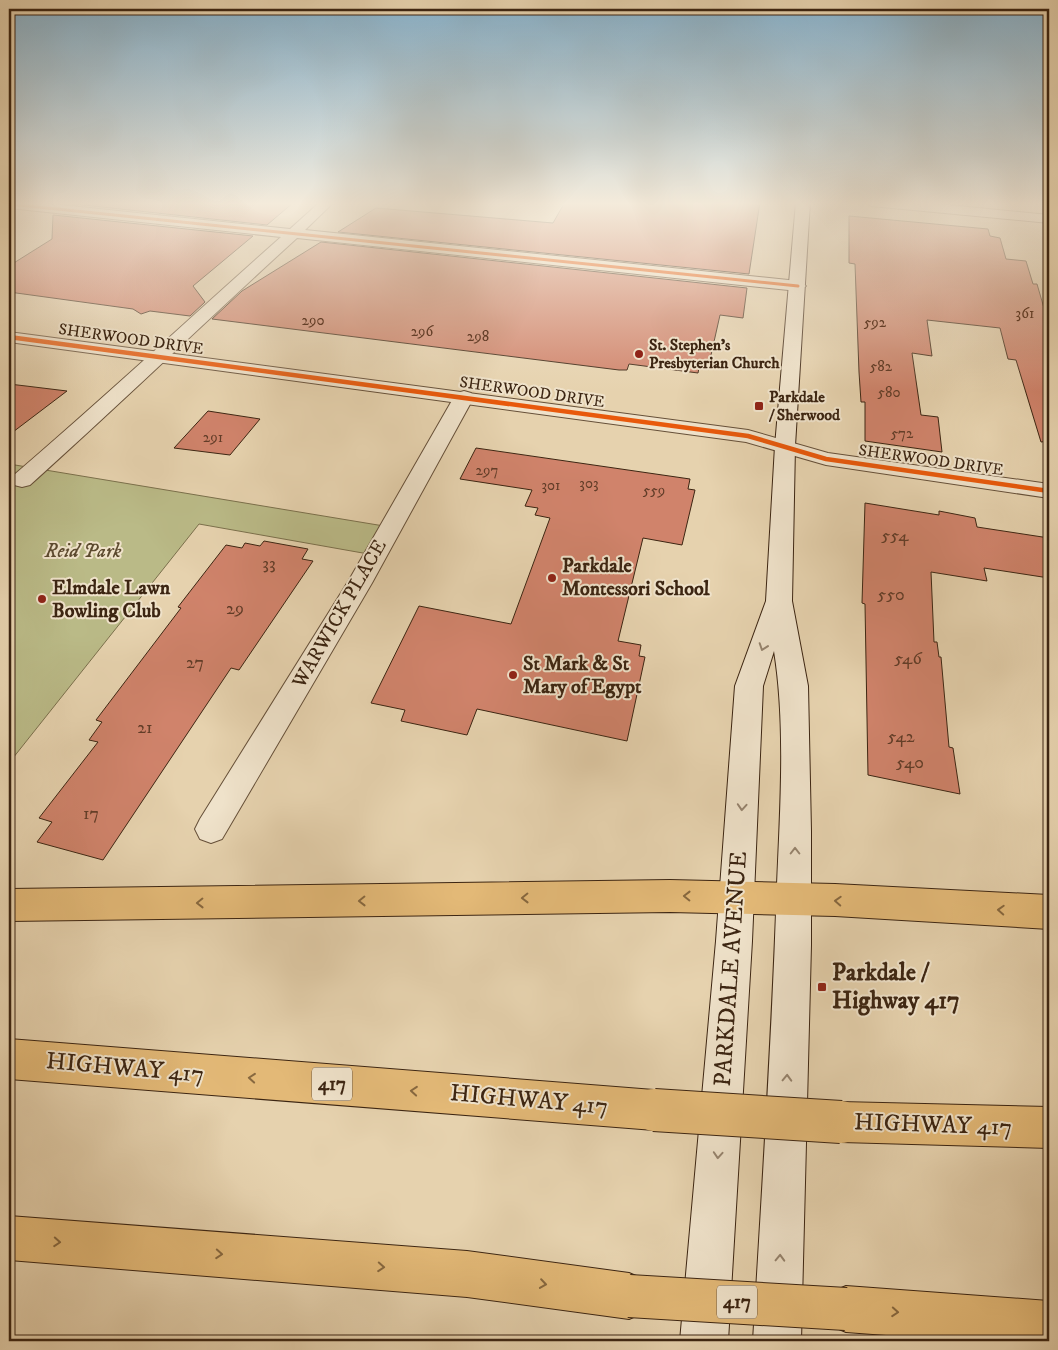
<svg xmlns="http://www.w3.org/2000/svg" width="1058" height="1350" font-family="'IM FELL DW Pica',serif">
  <style>
    .green { fill: #baba87; stroke: #7b704c }
    .building { fill: #d0836b; stroke: #3c2512 }
    .lines { fill: none; stroke-linecap: round; stroke-linejoin: round }
    .minor-casing { stroke: #665039; stroke-width: 2 }
    .tertiary-casing { stroke: #665039; stroke-width: 2 }
    .secondary-casing { stroke: #3c2512; stroke-width: 2 }
    .motorway-casing { stroke: #3c2512; stroke-width: 2 }
    .minor { fill: #efe2ca; fill-rule: evenodd }
    .tertiary { fill: #efe2ca; fill-rule: evenodd }
    .secondary { fill: #efe2ca; fill-rule: evenodd }
    .motorway { fill: #e3b977; fill-rule: evenodd }
    .motorway-bridge-casing { stroke: #3c2512; stroke-width: 44; stroke-linecap: butt }
    .motorway-bridge { stroke: #e3b977; stroke-width: 42 }
    .cycleway-far1-casing { stroke: #efe2ca; stroke-width: 5 }
    .cycleway-casing { stroke: #efe2ca; stroke-width: 7 }
    .cycleway-far1 { stroke: #e8590c; stroke-width: 3 }
    .cycleway { stroke: #e8590c; stroke-width: 4.5 }
    .oneway { stroke: #96846e }
    .oneway2 { stroke: #87683f }
    .poi-dot { fill: #8f2418; stroke: #efe2ca; stroke-width: 2 }
    .labels { text-anchor: middle; dominant-baseline: central; stroke-width: 4; stroke-linejoin: round; paint-order: stroke }
    .far-number-label { font-size: 15px; fill: #613c28 }
    .far-street-label { font-size: 16px; fill: #3c2512; stroke: #efe2ca }
    .far-poi-label { font-size: 16px; font-weight: bold; fill: #3c2512; stroke: #efe2ca; text-anchor: start }
    .number-label { font-size: 18px; fill: #613c28 }
    .shield { fill: #efe2ca; stroke: #725e49; stroke-width: 1 }
    .shield-label { font-size: 19px; font-weight: bold; fill: #3c2512 }
    .park-label { font-size: 20px; font-style: italic; fill: #5c4a2f; stroke: #efe2ca }
    .poi-label { font-size: 20px; font-weight: bold; fill: #3c2512; stroke: #efe2ca; text-anchor: start }
    .street-label { font-size: 20px; fill: #3c2512; stroke: #efe2ca }
    .near-street-label { font-size: 24px; fill: #3c2512; stroke: #efe2ca }
    .near-poi-label { font-size: 24px; font-weight: bold; fill: #3c2512; stroke: #efe2ca; text-anchor: start }
  </style>
  <rect width="100%" height="100%" fill="#e6d2ae"/>
  <filter id="stains"><feTurbulence type="fractalNoise" baseFrequency=".004" numOctaves="4"/><feColorMatrix values="0 0 0 0 .2 0 0 0 0 .09 0 0 0 0 .02 0 0 0 .5 -.17"/></filter>
  <radialGradient id="worn" r=".72"><stop offset=".6" stop-color="#630" stop-opacity="0"/><stop offset="1" stop-color="#630" stop-opacity=".3"/></radialGradient>
  <!-- green -->
  <path class="green" d="M9 464 390 527 374 555 199 524 9 763Z"/>
  <!-- building -->
  <path class="building" d="M56 202H294L267 225Z
    M565 202H760L749 274 338 232 376 208 553 223Z
    M53 215 253 236 193 286 205 302 190 316 150 311 141 314 133 309 9 292V266L52 239Z
    M849 216 988 229 990 236 1000 238 1006 259 1026 261 1033 284H1037L1048 322H1044L1049 337V441L1041 442 1016 360 1008 359 1000 328 927 320 932 356 912 353 921 415 938 417 942 452 865 441V402H861L859 372 855 264 849 263Z
    M321 242 747 288 743 318 720 315 709 364 700 363 698 373 629 364 627 370H619L212 319 242 291Z
    M9 384 26 386 67 391 9 435Z
    M208 411 260 419 230 455 174 448Z
    M476 448 690 479 688 489 695 490 682 545 643 538 618 641 641 645 639 656 645 657 627 741 477 709 467 735 401 721 405 710 371 703 419 606 511 624 550 518 535 515 538 508 525 506 532 490 460 479Z
    M865 503 939 515V511L975 518 977 527 1049 538V578L984 568 987 581 931 572 934 642H937L939 657H941L949 747 953 748 960 794 868 775 865 604 862 603Z
    M264 541 308 549 302 559 313 561 239 670 231 668 103 860 37 842 52 822 39 818 98 742 89 740 102 722 96 720 181 608 178 607 226 545 242 548 245 543 260 546Z"/>
  <g class="lines">
    <defs>
      <path id="minor" d="M9 202H33L290 229 320 202H334L305 230 798 281 806 286 798 291 297 238C207 320 120 404 30 485L22 487 14 485 11 480 14 475C105 397 192 316 281 237L9 208Z
        M865 202H918L1049 215V223L871 206Z
        M464 391 471 393 474 397 372 583 222 839 211 843 200 839 195 829 200 819 349 580 454 397 457 393Z"/>
      <path id="tertiary" d="M9 332 748 430 828 453 1049 484V498L826 465 746 442 9 342Z"/>
      <path id="secondary" d="M796 202H810L795 446 792 601 808 686 811 831V945L801 1341H753C762 1189 772 1037 777 885 780 811 786 724 774 651L763 686 752 941 728 1341H680L716 941 735 686 766 601 775 446Z"/>
      <path id="motorway" d="M670 880 835 884 1049 895V929L835 916 670 912 9 921V889Z
        M9 1039 654 1090 668 1096 674 1110 668 1124 654 1130 9 1079Z
        M841 1102 1049 1107V1148L841 1142 827 1136 821 1122 827 1108Z
        M9 1216 467 1251 629 1273 645 1280 652 1296 645 1312 629 1319 467 1297 9 1260Z
        M846 1286 1049 1301V1341H966L846 1332 830 1325 823 1309 830 1293Z"/>
    </defs>
    <!-- minor casing -->
    <use href="#minor" class="minor-casing"/>
    <!-- tertiary casing -->
    <use href="#tertiary" class="tertiary-casing"/>
    <!-- secondary casing -->
    <use href="#secondary" class="secondary-casing"/>
    <!-- motorway casing -->
    <use href="#motorway" class="motorway-casing"/>
    <!-- minor -->
    <use href="#minor" class="minor"/>
    <!-- tertiary -->
    <use href="#tertiary" class="tertiary"/>
    <!-- secondary -->
    <use href="#secondary" class="secondary"/>
    <!-- motorway -->
    <use href="#motorway" class="motorway"/>
    <defs>
      <path id="motorway-bridge" d="M654 1110 841 1122
        M629 1296 846 1309"/>
    </defs>
    <!-- motorway-bridge casing -->
    <use href="#motorway-bridge" class="motorway-bridge-casing"/>
    <!-- motorway-bridge -->
    <use href="#motorway-bridge" class="motorway-bridge"/>
    <defs>
      <path id="cycleway-far1" d="M9 204 798 286"/>
      <path id="cycleway" d="M9 337 748 436 826 459 1049 491"/>
    </defs>
    <!-- cycleway-far1 casing -->
    <use href="#cycleway-far1" class="cycleway-far1-casing"/>
    <!-- cycleway casing -->
    <use href="#cycleway" class="cycleway-casing"/>
    <!-- cycleway-far1 -->
    <use href="#cycleway-far1" class="cycleway-far1"/>
    <!-- cycleway -->
    <use href="#cycleway" class="cycleway"/>
  </g>
  <!-- one-way arrows -->
  <defs><path id="oneway-chevron" d="M-2-3.5L2.5 0L-2 3.5" fill="none" stroke-width="1.6" stroke-linecap="round" stroke-linejoin="round" transform="scale(1.25)"/></defs>
  <g class="oneway">
    <use href="#oneway-chevron" transform="translate(763 647) rotate(109)"/>
    <use href="#oneway-chevron" transform="translate(742 807) rotate(94)"/>
    <use href="#oneway-chevron" transform="translate(795 851) rotate(-90)"/>
    <use href="#oneway-chevron" transform="translate(787 1078) rotate(-88)"/>
    <use href="#oneway-chevron" transform="translate(718 1155) rotate(94)"/>
    <use href="#oneway-chevron" transform="translate(780 1258) rotate(-88)"/>
  </g>
  <g class="oneway2">
    <use href="#oneway-chevron" transform="translate(687 896) rotate(-179)"/>
    <use href="#oneway-chevron" transform="translate(525 898) rotate(179)"/>
    <use href="#oneway-chevron" transform="translate(362 901) rotate(179)"/>
    <use href="#oneway-chevron" transform="translate(838 901) rotate(-177)"/>
    <use href="#oneway-chevron" transform="translate(200 903) rotate(179)"/>
    <use href="#oneway-chevron" transform="translate(1001 910) rotate(-177)"/>
    <use href="#oneway-chevron" transform="translate(252 1078) rotate(-175)"/>
    <use href="#oneway-chevron" transform="translate(414 1091) rotate(-175)"/>
    <use href="#oneway-chevron" transform="translate(57 1242) rotate(4)"/>
    <use href="#oneway-chevron" transform="translate(219 1254) rotate(4)"/>
    <use href="#oneway-chevron" transform="translate(381 1267) rotate(4)"/>
    <use href="#oneway-chevron" transform="translate(543 1284) rotate(8)"/>
    <use href="#oneway-chevron" transform="translate(895 1312) rotate(4)"/>
  </g>
  <!-- sky -->
  <linearGradient id="sky" x2="0" y2="1"><stop stop-color="#87b5d2"/><stop offset="0.52" stop-color="#f4ebdb"/><stop offset="1" stop-color="#f4ebdb" stop-opacity="0"/></linearGradient>
  <rect width="1058" height="392" fill="url(#sky)"/>
  <!-- markers -->
  <g class="poi-dot">
    <circle cx="639" cy="354" r="5"/>
    <rect x="754" y="401" width="10" height="10" rx="2.5"/>
    <circle cx="552" cy="578" r="5"/>
    <circle cx="42" cy="599" r="5"/>
    <circle cx="513" cy="675" r="5"/>
    <rect x="817" y="982" width="10" height="10" rx="2.5"/>
  </g>
  <g class="labels">
    <!-- far-number labels -->
    <g class="far-number-label">
      <text x="1025" y="313">361</text>
      <text x="313" y="320">290</text>
      <text x="875" y="322">592</text>
      <text x="422" y="331">296</text>
      <text x="478" y="336">298</text>
      <text x="881" y="366">582</text>
      <text x="889" y="392">580</text>
      <text x="902" y="433">572</text>
      <text x="213" y="437">291</text>
      <text x="487" y="470">297</text>
      <text x="589" y="483">303</text>
      <text x="551" y="485">301</text>
      <text x="654" y="490">559</text>
    </g>
    <!-- far-street labels -->
    <g class="far-street-label">
      <text transform="translate(131 339) rotate(8)">SHERWOOD DRIVE</text>
      <text transform="translate(532 392) rotate(8)">SHERWOOD DRIVE</text>
      <text transform="translate(931 460) rotate(8)">SHERWOOD DRIVE</text>
    </g>
    <!-- far-poi labels -->
    <g class="far-poi-label">
      <text x="649" y="345">St. Stephen's<tspan x="649" dy="18">Presbyterian Church</tspan></text>
      <text x="769" y="397">Parkdale<tspan x="769" dy="18">/ Sherwood</tspan></text>
    </g>
    <!-- number labels -->
    <g class="number-label">
      <text x="895" y="536">554</text>
      <text x="269" y="564">33</text>
      <text x="891" y="595">550</text>
      <text x="235" y="609">29</text>
      <text x="908" y="659">546</text>
      <text x="195" y="663">27</text>
      <text x="145" y="728">21</text>
      <text x="901" y="737">542</text>
      <text x="910" y="763">540</text>
      <text x="91" y="814">17</text>
    </g>
    <!-- shield labels -->
    <g class="shield">
      <rect x="312" y="1067.5" width="40" height="33" rx="4"/>
      <rect x="717" y="1285.5" width="40" height="33" rx="4"/>
    </g>
    <g class="shield-label">
      <text x="332" y="1084">417</text>
      <text x="737" y="1302">417</text>
    </g>
    <!-- park labels -->
    <g class="park-label">
      <text x="83" y="551">Reid Park</text>
    </g>
    <!-- poi labels -->
    <g class="poi-label">
      <text x="562" y="566">Parkdale<tspan x="562" dy="23">Montessori School</tspan></text>
      <text x="52" y="588">Elmdale Lawn<tspan x="52" dy="23">Bowling Club</tspan></text>
      <text x="523" y="664">St Mark &amp; St<tspan x="523" dy="23">Mary of Egypt</tspan></text>
    </g>
    <!-- street labels -->
    <g class="street-label">
      <text transform="translate(340 614) rotate(-60)">WARWICK PLACE</text>
    </g>
    <!-- near-street labels -->
    <g class="near-street-label">
      <text transform="translate(731 969) rotate(-86)">PARKDALE AVENUE</text>
      <text transform="translate(125 1068) rotate(5)">HIGHWAY 417</text>
      <text transform="translate(529 1100) rotate(5)">HIGHWAY 417</text>
      <text transform="translate(933 1125) rotate(2)">HIGHWAY 417</text>
    </g>
    <!-- near-poi labels -->
    <g class="near-poi-label">
      <text x="832" y="973">Parkdale /<tspan x="832" dy="28">Highway 417</tspan></text>
    </g>
  </g>
  <!-- margin -->
  <rect width="1058" height="1350" fill="none" stroke="#e6d2ae" stroke-width="30"/>
  <rect x="10" y="10" width="1038" height="1330" fill="none" stroke="#3c2512" stroke-width="2.5"/>
  <rect x="15" y="15" width="1028" height="1320" fill="none" stroke="#3c2512"/>
  <rect width="100%" height="100%" filter="url(#stains)"/>
  <rect width="100%" height="100%" fill="url(#worn)"/>
</svg>
